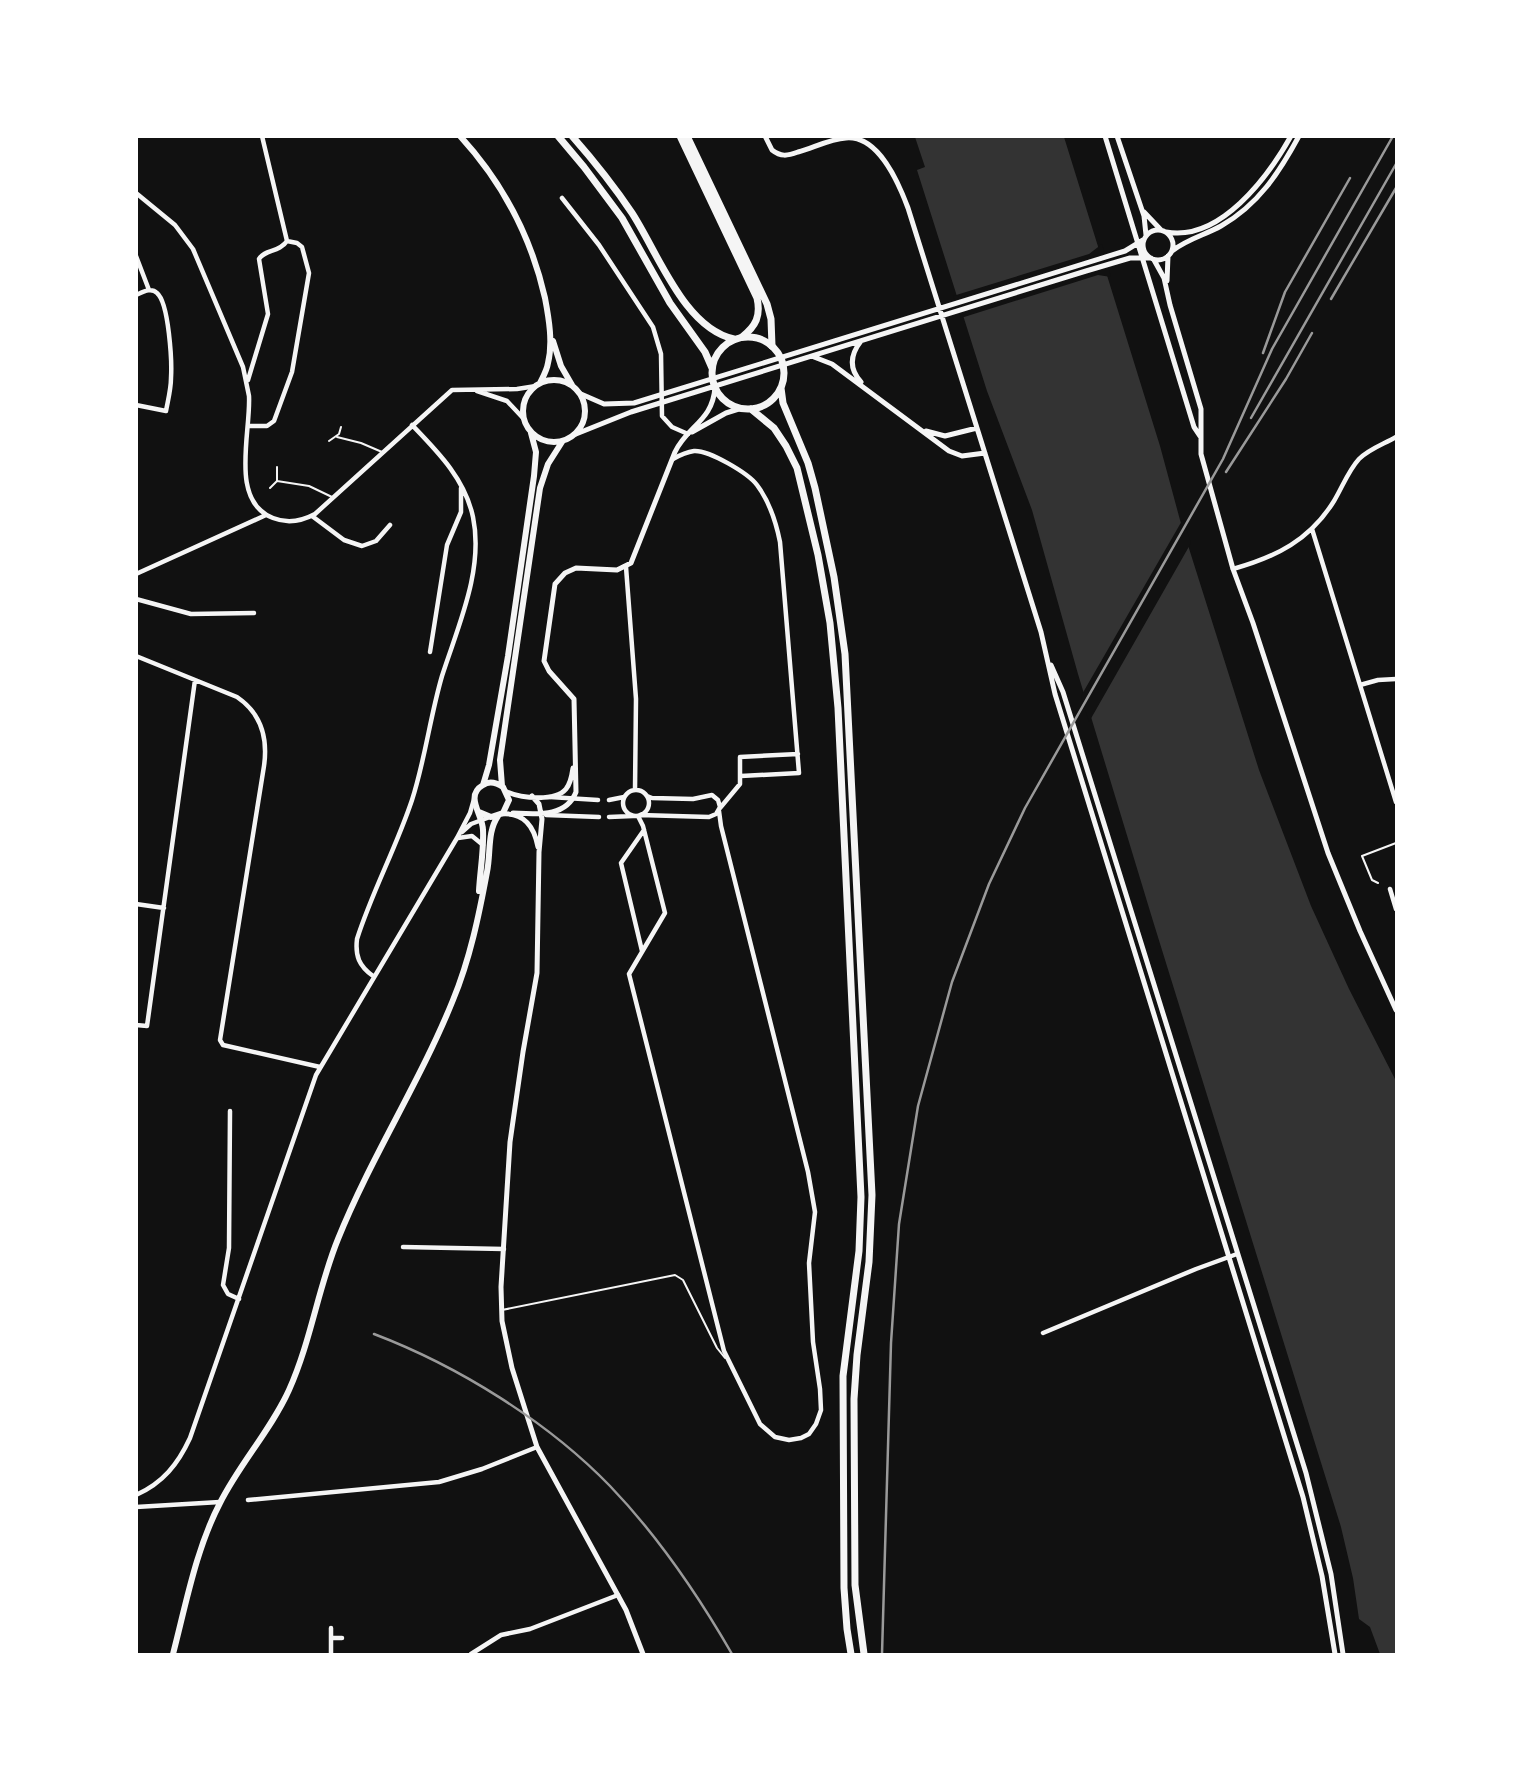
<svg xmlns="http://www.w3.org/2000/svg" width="1533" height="1791" font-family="'Public Sans',sans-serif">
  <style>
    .water { fill: #333 }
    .pier { fill: #111 }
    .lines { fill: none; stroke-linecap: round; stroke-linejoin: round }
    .service { stroke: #f5f5f5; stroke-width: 2 }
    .minor { stroke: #f5f5f5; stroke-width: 4.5 }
    .tertiary { stroke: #f5f5f5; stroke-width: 5 }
    .secondary { stroke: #f5f5f5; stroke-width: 6 }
    .primary { stroke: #f5f5f5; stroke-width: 7 }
    .trunk { stroke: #f5f5f5; stroke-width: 7 }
    .rail { stroke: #9a9a9a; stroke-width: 2.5 }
  </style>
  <rect width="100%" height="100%" fill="#111"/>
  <!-- water -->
  <path class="water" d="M915 137H1064L1160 446 1180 520 1259 770 1311 906 1349 989 1396 1081V1654H1380L1370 1627 1359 1619 1353 1578 1341 1527 1153 921 1078 674 1032 510 987 391 917 170 925 167Z"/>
  <!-- pier -->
  <path class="pier" d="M1102 244 1111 277 1098 275 961 318 953 296 1089 254Z
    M1183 519 1191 543 1089 722 1081 696Z"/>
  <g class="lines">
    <!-- service -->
    <path class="service" d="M337 437 361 443 382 452
      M329 441 339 434 341 427
      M277 481 309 486 332 497
      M270 488 277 481V467
      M1378 883 1372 880 1362 856 1396 843
      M502 1310 675 1275 683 1280 717 1348 725 1358"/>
    <!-- minor -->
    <path class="minor" d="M262 136 287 241
      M136 193 175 225 193 249 243 367 249 396C251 433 229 501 273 518 288 524 302 521 315 514L452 390 517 389 536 386
      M562 198 599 245 653 327 661 354 662 416 672 427 688 434
      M136 256 149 290
      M136 295C143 292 151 287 157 293 169 303 172 362 171 378 171 389 168 400 166 411L136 405
      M248 380 268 314 259 259C265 249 279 253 287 241
      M477 391 507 401 523 418
      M249 426H267L274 421 292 372 309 273 302 247 297 243 287 241
      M673 459C680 455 686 452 694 451 709 450 748 473 757 485 769 501 776 522 780 542L799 773 741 776
      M312 516 344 540 362 546 376 541 390 525
      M1312 529 1396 802
      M626 567 636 699 635 790
      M1233 569C1276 557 1310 540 1334 501 1342 488 1348 471 1359 459 1369 449 1384 444 1396 437
      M136 574 266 515
      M136 599 191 614 254 613
      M430 652 447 545 461 512V488
      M136 656 237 697C262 714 268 738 264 766L220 1040 223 1045 320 1067
      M1360 685 1378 680 1396 679
      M623 803a13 13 0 1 1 26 0a13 13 0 1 1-26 0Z
      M550 797 598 800
      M609 800 624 797
      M720 808 740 784V757L798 754
      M546 815 599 817
      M640 815 709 817 716 814 720 807 718 800 712 795 693 799 652 798 647 796
      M638 816 643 826 665 913 629 974 724 1351 760 1424 775 1437 789 1440 801 1438 809 1434 816 1424 821 1410 820 1389 813 1342 809 1263 815 1212 808 1172 721 826 719 811
      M609 817 633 816
      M462 832 471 824 490 817
      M458 838 472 836 483 845
      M1390 889 1396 909
      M136 904 164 908
      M642 951 621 863 644 830
      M373 976C359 966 355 956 357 939 372 892 396 848 412 800 425 760 430 717 442 676 458 626 484 570 473 517 465 479 438 452 412 425
      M136 1025 147 1026 195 680
      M230 1111 229 1248 223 1285 228 1294 239 1299
      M403 1247 504 1249
      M1043 1333 1196 1269 1237 1254
      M136 1495C163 1483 178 1464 190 1438L316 1075 457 838 470 813 474 799
      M248 1500 439 1482 482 1469 537 1447
      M136 1507 220 1502
      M331 1638H342
      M331 1654V1628
      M471 1654 501 1635 530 1629 618 1595"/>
    <!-- tertiary -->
    <path class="tertiary" d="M765 136 772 150C781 157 787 156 798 152 813 148 830 139 846 138 879 135 899 184 908 208L1041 632 1055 694 1303 1497 1322 1576 1335 1654
      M1105 136 1194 427 1200 436
      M1117 136 1144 216 1146 235
      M1144 212 1161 230
      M1143 245a15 15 0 1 1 30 0a15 15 0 1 1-30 0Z
      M1166 232C1220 242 1268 177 1291 136
      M1172 251C1187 239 1205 235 1221 226 1258 205 1279 173 1299 136
      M1154 260 1164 278 1170 305 1201 409V454L1233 569 1253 623 1328 853 1360 931 1396 1010
      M1167 281 1168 256
      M814 357 832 364 949 451 962 456 985 453
      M861 382C849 369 850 355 861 341
      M581 394 604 404 634 403 1125 251 1143 240
      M926 431 945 436 977 428
      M692 432 726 413 742 408
      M576 434 631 412 1086 271 1130 258H1151
      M1051 665 1063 692 1306 1473 1331 1574 1343 1654
      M507 792C521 798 555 802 566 789 571 783 572 775 573 768
      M532 796 539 804 542 819 539 852 537 973 523 1052 510 1142 501 1287 502 1321 512 1368 537 1447 626 1610 643 1654
      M513 813C536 814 566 818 576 792L574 699 549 671 544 661 555 584 565 573 576 568 617 570 631 563 675 452C687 426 713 421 715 387
      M501 814C524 812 534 826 538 847"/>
    <!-- secondary -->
    <path class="secondary" d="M460 136C503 183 531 236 545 298 549 319 553 343 548 363 547 370 543 377 540 383
      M553 341 561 366 572 385
      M523 411a31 31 0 1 1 62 0a31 31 0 1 1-62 0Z
      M483 785 489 765 508 656 534 476 536 452 531 433
      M502 786 500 760 540 488 548 464 562 442
      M479 812 491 817 503 813 509 800 503 787C497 783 490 780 483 785 464 796 483 815 483 830 484 850 480 871 479 891
      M173 1654C186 1604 196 1549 220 1503 240 1463 271 1430 289 1390 311 1341 318 1288 338 1239 371 1157 420 1082 453 1000 470 959 479 915 487 872 491 853 487 832 498 816"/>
    <!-- primary -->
    <path class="primary" d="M680 136 757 298C761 316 756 326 742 337
      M687 136 767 304 771 319 772 346"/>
    <!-- trunk -->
    <path class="trunk" d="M558 136 584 167 622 218 670 303 705 352 712 368
      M572 136C594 161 614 186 632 213 658 253 684 328 734 339
      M712 373a36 36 0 1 1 72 0a36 36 0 1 1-72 0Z
      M781 388 783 403 808 463 815 488 834 577 845 654 872 1195 869 1262 857 1355 854 1399 855 1585 864 1654
      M751 409 774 428 786 446 797 468 818 555 830 623 838 708 861 1197 859 1251 843 1376 844 1588 847 1629 851 1654"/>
    <!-- rail -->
    <path class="rail" d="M1331 299 1396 188
      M1263 353 1285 292 1350 178
      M1251 418 1396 164
      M1226 472 1286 379 1312 333
      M374 1334C458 1366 547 1421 610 1486 658 1536 698 1595 732 1654
      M882 1654 891 1343 899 1224 918 1106 952 982 989 884 1025 808 1223 459 1272 349 1393 136"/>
  </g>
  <!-- border -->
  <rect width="1533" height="1791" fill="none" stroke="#ffffff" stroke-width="276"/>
</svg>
